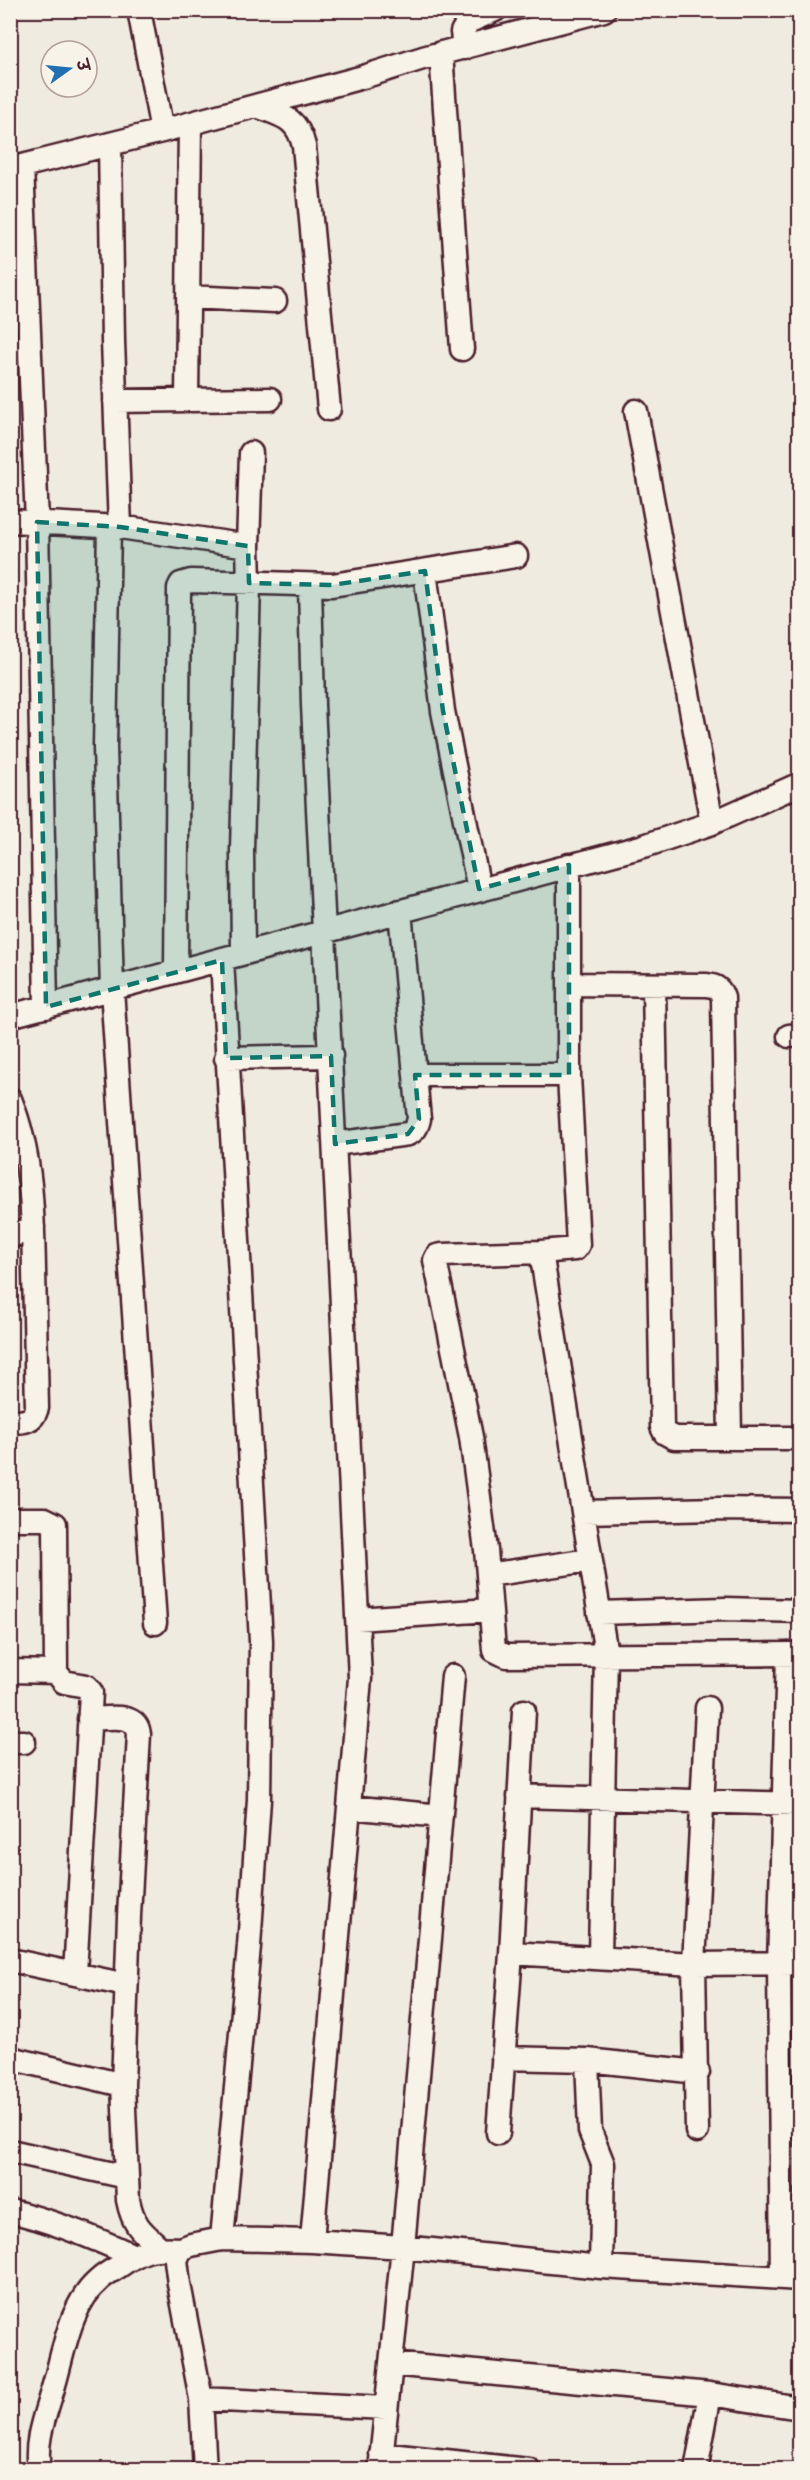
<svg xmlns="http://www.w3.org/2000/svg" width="810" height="2480" font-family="'Balsamiq Sans','Playpen Sans Deva',sans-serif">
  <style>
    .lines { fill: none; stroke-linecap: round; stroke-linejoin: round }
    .minor-casing { stroke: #4a1f2b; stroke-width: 27 }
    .minor { stroke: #f7f3e8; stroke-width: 22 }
    .marked { fill: #0f766e; fill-opacity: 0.2; stroke: #0f766e; stroke-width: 4.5; stroke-dasharray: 12 8; stroke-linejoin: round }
  </style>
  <rect width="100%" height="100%" fill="#f0ebe0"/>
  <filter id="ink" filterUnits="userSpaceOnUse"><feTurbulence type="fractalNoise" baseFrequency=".0167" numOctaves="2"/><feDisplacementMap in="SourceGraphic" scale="12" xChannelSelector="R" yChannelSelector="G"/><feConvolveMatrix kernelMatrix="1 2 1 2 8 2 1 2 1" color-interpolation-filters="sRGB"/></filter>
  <g filter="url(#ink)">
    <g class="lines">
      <defs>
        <path id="minor" d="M139 10 162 131
          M464 48 462 32 468 22 495 10
          M441 53 462 349
          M257 106C282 116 297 117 304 146L329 409
          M110 144 113 341 120 527
          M22 166 37 522 46 1007
          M10 169 162 131 363 77 423 58 604 10
          M188 297 275 301
          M187 400 190 124
          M115 401 270 399
          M636 411 712 823
          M10 521 120 527 248 546 249 583 242 850 243 953
          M109 527 105 747 112 989 155 1623
          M248 546 251 453
          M425 571 443 711 479 889
          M310 586 313 705 360 1678 312 2241
          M569 865V1075L578 1245 575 1249 541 1252 606 1654 600 1957
          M222 960 261 1641 259 1800 249 1946 222 2239 312 2241 403 2247 601 2267 800 2279
          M176 971 179 588 181 584 191 581 332 585 516 556
          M569 984 706 985C716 986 720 988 723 998L730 1438
          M654 985 662 1427 665 1433 674 1438H800
          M10 1016 644 846 712 823 800 784
          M789 1036 800 1035
          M226 1058 331 1056
          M415 1075H569
          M10 1099C32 1154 33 1212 34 1270 35 1316 36 1362 37 1408 33 1422 24 1422 10 1422
          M335 1144 408 1134C415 1131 417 1127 419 1119L400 911
          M10 1237 33 1227
          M541 1252 442 1255 437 1256 435 1260 471 1437 486 1550 494 1650 506 1656 800 1654
          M583 1512 720 1509 800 1510
          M10 1519H45L55 1524 56 1672 64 1682 86 1686 91 1692 75 1974
          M488 1575 590 1560
          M599 1613 725 1609 800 1611
          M357 1619 490 1610
          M10 1671 56 1672
          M89 1719C107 1719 136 1711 139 1734L129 1916 123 2085 128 2200C133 2225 141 2231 159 2247
          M10 1742H24
          M519 1796 800 1804
          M349 1807 441 1816
          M511 1953 694 1964 800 1963
          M10 1960 126 1985
          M10 2058 123 2085
          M503 2058 587 2060 698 2072
          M587 2060 590 2131 603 2164 601 2267
          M697 2131 694 1964 707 1708
          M498 2133 511 1953 524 1711
          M10 2151 127 2177
          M10 2211C54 2221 93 2237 134 2256
          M782 2278 779 1964 788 1654
          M391 2364 710 2394 800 2408
          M201 2399 386 2408
          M381 2454 529 2470
          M39 2470C34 2440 46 2413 54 2385 64 2351 70 2304 99 2280 104 2275 111 2271 118 2267 142 2250 151 2247 181 2249
          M205 2470 201 2399 179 2284 176 2260 181 2249 191 2245 222 2239
          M380 2470 403 2247 453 1676
          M696 2470 710 2394"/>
      </defs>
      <!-- minor casing -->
      <use href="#minor" class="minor-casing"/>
      <!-- minor -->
      <use href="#minor" class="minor"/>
    </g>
  </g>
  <!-- marked area -->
  <path class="marked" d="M37 522 120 527 248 546 249 583 332 585 425 571 443 711 479 889 569 865V1075H415L419 1119 408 1134 335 1144 331 1056 226 1058 222 960 46 1007Z"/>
  <!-- margin -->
  <rect width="810" height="2480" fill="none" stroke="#f7f3e8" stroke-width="36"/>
  <rect x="18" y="18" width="774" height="2444" fill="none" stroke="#4a1f2b" stroke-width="2" filter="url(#ink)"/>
  <!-- north arrow -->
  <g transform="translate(69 69) rotate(75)"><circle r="28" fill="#f7f3e8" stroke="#b29e9c" stroke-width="1.5"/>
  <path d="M0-4.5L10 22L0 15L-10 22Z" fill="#1f6fb2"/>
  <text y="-9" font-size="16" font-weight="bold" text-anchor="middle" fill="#4a1f2b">उ</text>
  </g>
</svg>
